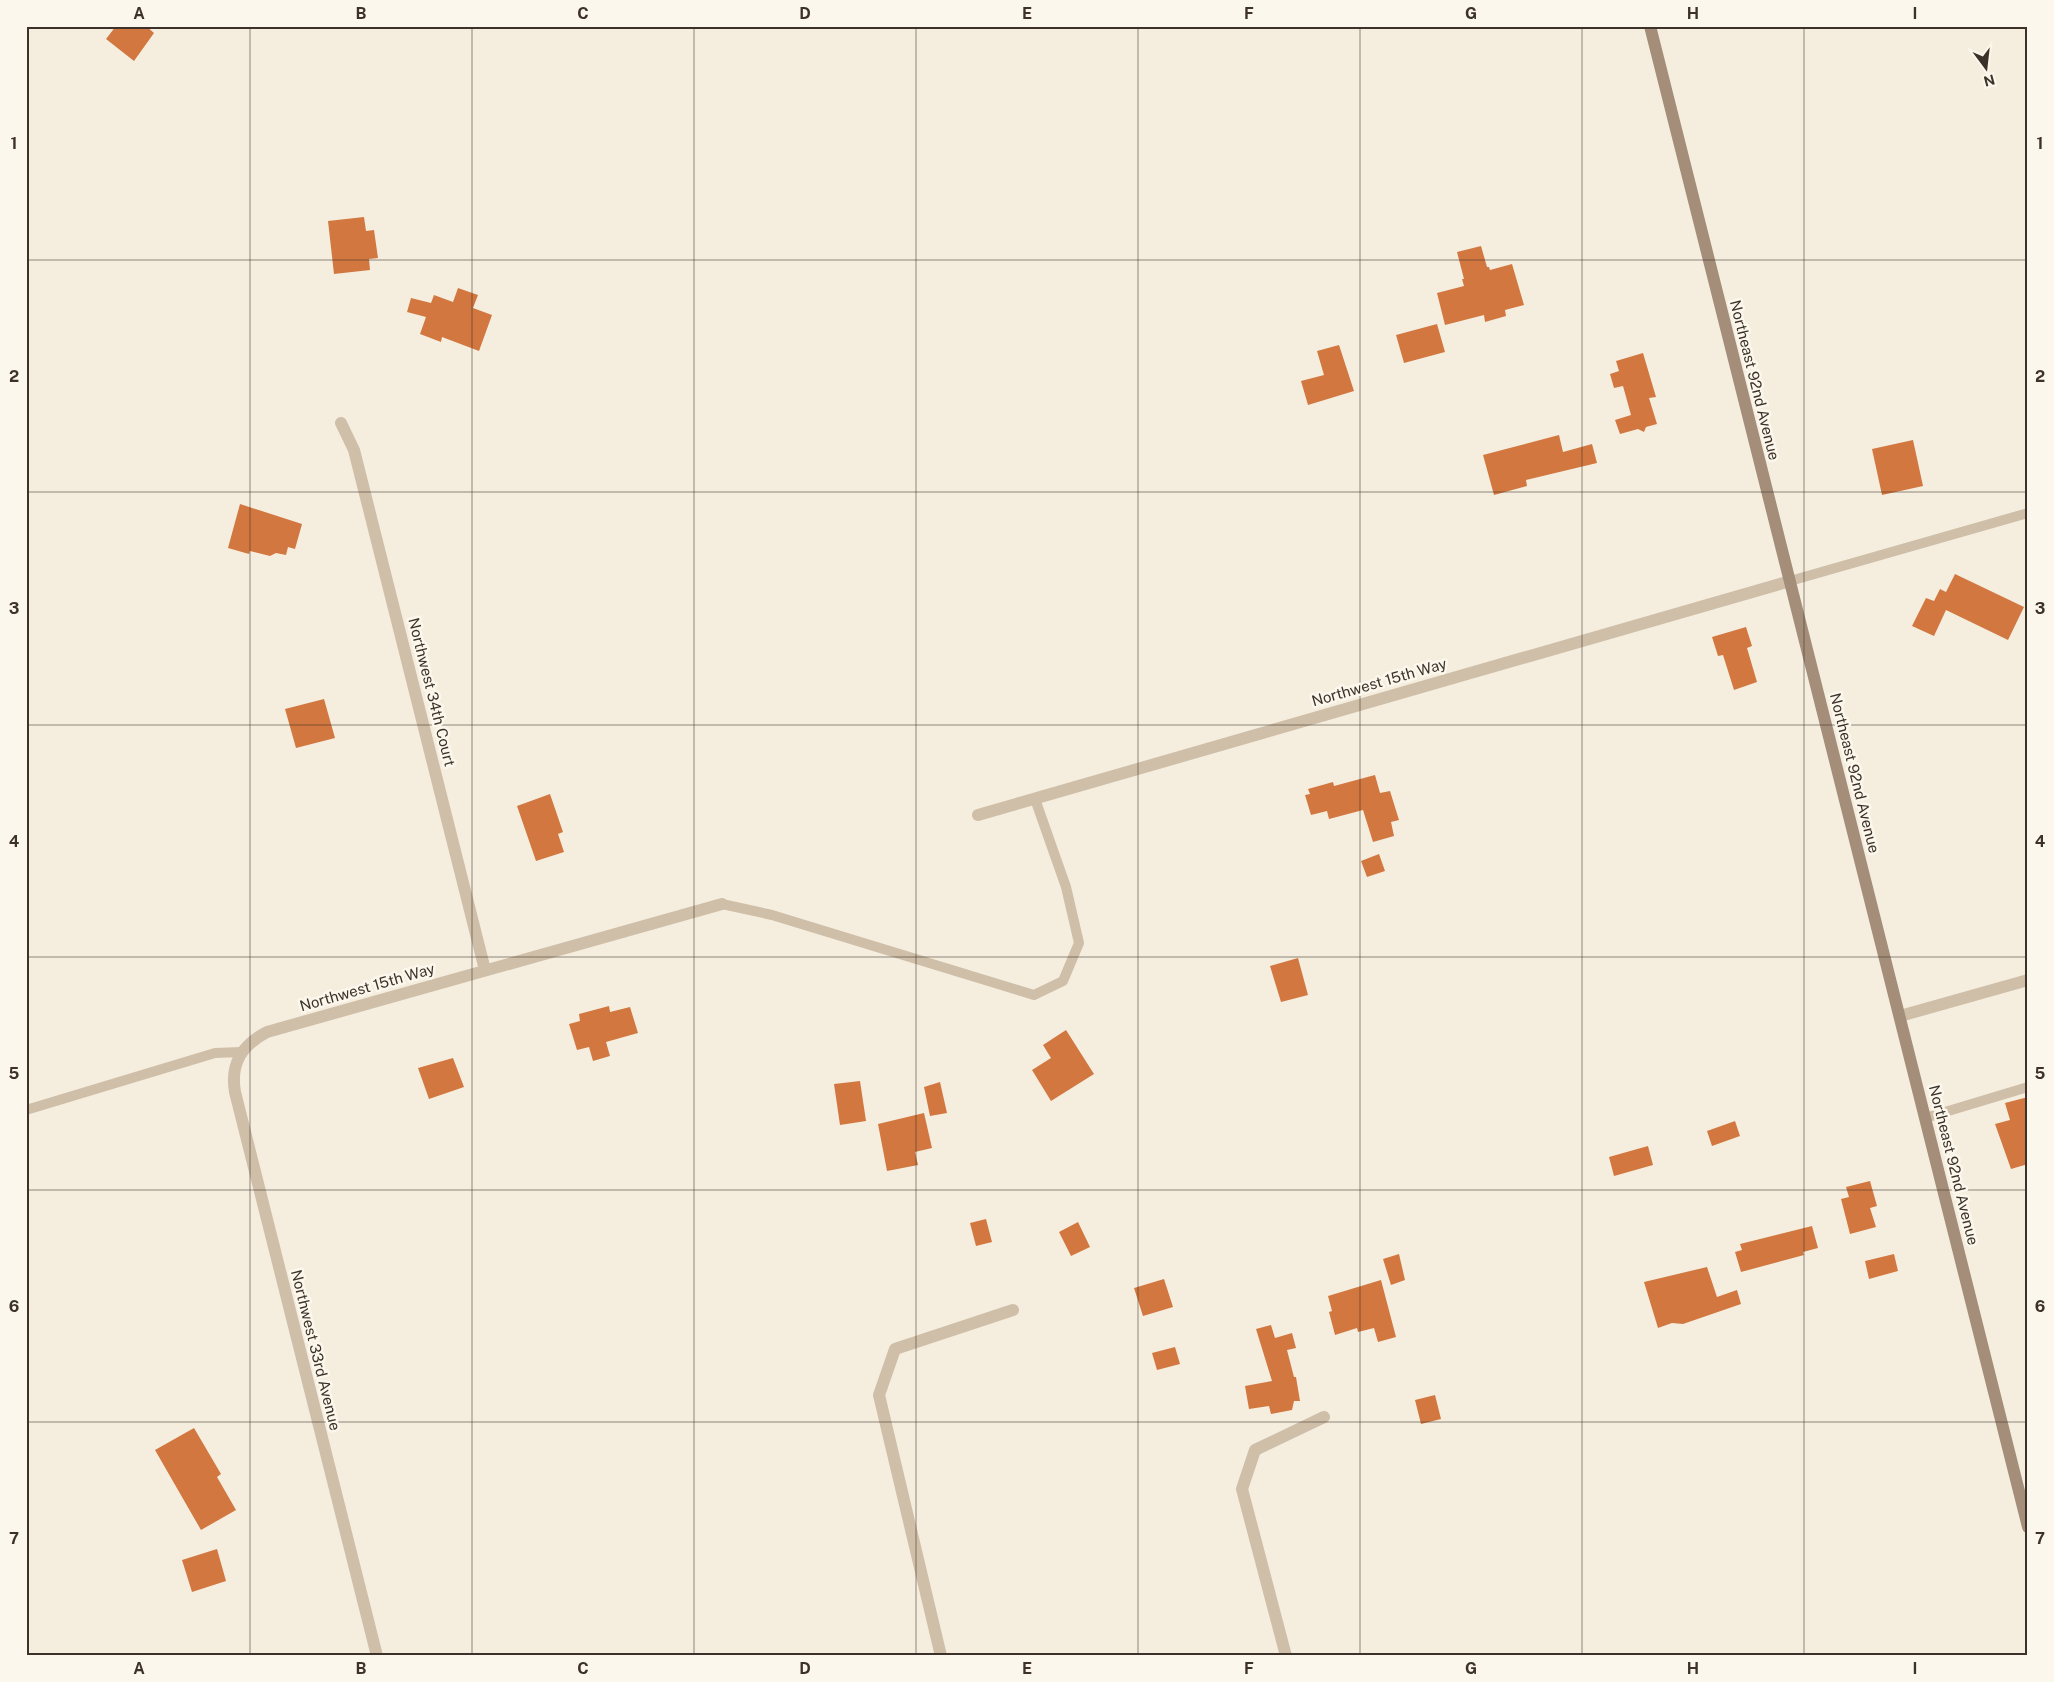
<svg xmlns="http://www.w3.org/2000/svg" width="2054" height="1682" font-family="'Public Sans',sans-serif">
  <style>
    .building { fill: #d27740 }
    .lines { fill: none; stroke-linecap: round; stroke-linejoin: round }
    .lane { stroke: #cfbfa9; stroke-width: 10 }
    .street { stroke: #cfbfa9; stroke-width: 12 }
    .secondary { stroke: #a48e79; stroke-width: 12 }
    .grid { fill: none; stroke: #3c3229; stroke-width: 1; stroke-opacity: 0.55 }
    .labels { text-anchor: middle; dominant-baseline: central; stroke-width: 5; stroke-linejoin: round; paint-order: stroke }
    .street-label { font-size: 15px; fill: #3c3229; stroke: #fcf7ec }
    .neatline { fill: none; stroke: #3c3229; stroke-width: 2 }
    .grid-label { font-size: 16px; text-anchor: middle; font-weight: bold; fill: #3c3229 }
  </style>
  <rect width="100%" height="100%" fill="#f5eedf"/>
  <!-- building -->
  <path class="building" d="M116 26H146L154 33 134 61 106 39Z
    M364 217 366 231 374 230 378 258 369 259 370 270 334 274 328 221Z
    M1481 246 1487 267H1489L1490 270 1512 264 1524 305 1505 310 1506 316 1485 322 1484 315 1445 325 1437 293 1464 286 1462 279H1464L1457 252Z
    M458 288 478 295 473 308 492 315 479 351 442 337 441 342 420 334 426 317 407 312 411 298 431 303 434 295 453 302Z
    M1437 324 1445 352 1404 363 1396 335Z
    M1339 345 1354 391 1308 405 1301 381 1324 375 1317 351Z
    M1643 353 1656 397 1649 398 1657 424 1646 427 1644 432 1638 429 1620 434 1615 420 1631 415 1623 386 1614 388 1610 374 1619 371 1616 361Z
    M1559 435 1563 452 1592 444 1597 463 1526 480 1527 486 1494 495 1483 455Z
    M1913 440 1923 486 1882 495 1872 449Z
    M240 504 302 524 295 549 288 547 286 555 276 553 270 556 250 551 249 554 228 548Z
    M1955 574 2024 607 2008 640 1946 610 1934 636 1912 626 1926 598 1934 601 1940 589 1946 592Z
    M1746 627 1752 646 1747 648 1757 682 1734 690 1723 655 1718 656 1712 637Z
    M324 699 335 738 296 748 285 709Z
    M1375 775 1380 793 1390 791 1399 820 1391 822 1394 836 1373 842 1363 810 1329 819 1327 811 1311 815 1305 795 1310 794 1308 789 1333 782 1334 786Z
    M550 794 563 832 558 834 564 852 536 861 517 806Z
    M1379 854 1385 871 1367 877 1361 861Z
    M1298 958 1308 995 1281 1002 1270 966Z
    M609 1006 610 1012 630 1007 638 1033 606 1042 610 1056 593 1061 589 1047 577 1050 569 1024 580 1021 579 1014Z
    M1066 1030 1094 1074 1051 1101 1032 1070 1051 1058 1043 1045Z
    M453 1058 464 1087 429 1099 418 1068Z
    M860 1081 866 1121 840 1125 834 1084Z
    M940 1082 947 1113 930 1116 924 1087Z
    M2028 1097V1164L2011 1169 1995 1124 2010 1120 2005 1103Z
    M924 1113 932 1148 915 1152 918 1165 887 1171 878 1124Z
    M1735 1121 1740 1136 1712 1146 1707 1131Z
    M1648 1146 1653 1165 1614 1176 1609 1157Z
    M1870 1181 1877 1206 1870 1208 1876 1227 1850 1234 1841 1199 1849 1197 1846 1187Z
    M986 1219 992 1242 976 1246 970 1223Z
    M1078 1222 1090 1247 1071 1256 1059 1232Z
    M1812 1226 1818 1248 1803 1252 1804 1255 1741 1272 1735 1252 1742 1250 1740 1244Z
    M1399 1254 1405 1280 1391 1285 1383 1259Z
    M1894 1254 1898 1271 1869 1279 1865 1261Z
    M1707 1267 1717 1297 1737 1290 1741 1304 1683 1324 1672 1323 1658 1328 1644 1282Z
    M1164 1279 1173 1307 1143 1316 1134 1288Z
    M1381 1280 1396 1337 1378 1342 1374 1328 1358 1332 1357 1328 1335 1335 1329 1312 1332 1311 1328 1296Z
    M1271 1325 1275 1338 1292 1333 1296 1348 1287 1350 1294 1377H1296L1300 1401H1294L1292 1410 1271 1414 1269 1406 1249 1409 1245 1386 1272 1381 1256 1329Z
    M1175 1347 1180 1364 1157 1370 1152 1353Z
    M1435 1395 1441 1419 1421 1424 1415 1400Z
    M194 1428 221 1474 217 1477 236 1510 201 1530 155 1450Z
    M217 1549 226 1581 192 1592 182 1560Z"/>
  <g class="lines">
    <!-- lane -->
    <path class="lane" d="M1790 581 2028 513
      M722 904 772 915 1034 995 1063 981 1079 943 1066 887 1035 799
      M26 1110 215 1053 241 1052
      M1925 1118 2028 1087"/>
    <!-- street -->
    <path class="street" d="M341 423 354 450 485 970
      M978 815 1790 581
      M1900 1016 2028 980
      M377 1656 235 1092C230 1063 242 1045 267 1032L722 904
      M941 1656 879 1395 895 1349 1013 1310
      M1286 1656 1242 1489 1255 1450 1324 1417"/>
    <!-- secondary -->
    <path class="secondary" d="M1650 26 2028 1527"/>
  </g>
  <!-- grid -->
  <path class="grid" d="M250 26V1656M472 26V1656M694 26V1656M916 26V1656M1138 26V1656M1360 26V1656M1582 26V1656M1804 26V1656M26 260H2028M26 492H2028M26 725H2028M26 957H2028M26 1190H2028M26 1422H2028"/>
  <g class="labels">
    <!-- street labels -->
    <g class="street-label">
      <text transform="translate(1755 380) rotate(76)">Northeast 92nd Avenue</text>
      <text transform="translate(1379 682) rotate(-16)">Northwest 15th Way</text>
      <text transform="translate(432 692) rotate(76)">Northwest 34th Court</text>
      <text transform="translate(1855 773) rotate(76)">Northeast 92nd Avenue</text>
      <text transform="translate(367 987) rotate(-16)">Northwest 15th Way</text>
      <text transform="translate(1954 1165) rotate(76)">Northeast 92nd Avenue</text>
      <text transform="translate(316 1350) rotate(76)">Northwest 33rd Avenue</text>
    </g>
  </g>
  <!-- border -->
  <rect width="2054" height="1682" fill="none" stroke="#fcf7ec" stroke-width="55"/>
  <!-- north arrow -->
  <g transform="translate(1986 68) rotate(165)" stroke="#fcf7ec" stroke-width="4" paint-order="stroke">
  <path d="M0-4L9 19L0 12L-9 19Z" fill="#3c3229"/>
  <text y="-8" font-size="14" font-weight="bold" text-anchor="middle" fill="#3c3229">N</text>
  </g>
  <rect x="28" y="28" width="1998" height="1626" class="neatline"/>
  <g class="grid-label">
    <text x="139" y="19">A</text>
    <text x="361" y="19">B</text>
    <text x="583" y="19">C</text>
    <text x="805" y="19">D</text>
    <text x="1027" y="19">E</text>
    <text x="1249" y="19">F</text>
    <text x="1471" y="19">G</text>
    <text x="1693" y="19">H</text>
    <text x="1915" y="19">I</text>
    <text x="14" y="149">1</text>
    <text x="2040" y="149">1</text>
    <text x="14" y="382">2</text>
    <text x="2040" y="382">2</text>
    <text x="14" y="614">3</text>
    <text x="2040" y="614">3</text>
    <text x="14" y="847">4</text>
    <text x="2040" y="847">4</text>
    <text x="14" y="1079">5</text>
    <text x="2040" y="1079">5</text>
    <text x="14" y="1312">6</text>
    <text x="2040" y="1312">6</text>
    <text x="14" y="1544">7</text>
    <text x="2040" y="1544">7</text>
    <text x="139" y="1674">A</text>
    <text x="361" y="1674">B</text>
    <text x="583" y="1674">C</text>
    <text x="805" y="1674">D</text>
    <text x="1027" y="1674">E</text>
    <text x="1249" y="1674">F</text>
    <text x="1471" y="1674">G</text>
    <text x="1693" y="1674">H</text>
    <text x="1915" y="1674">I</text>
  </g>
</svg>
